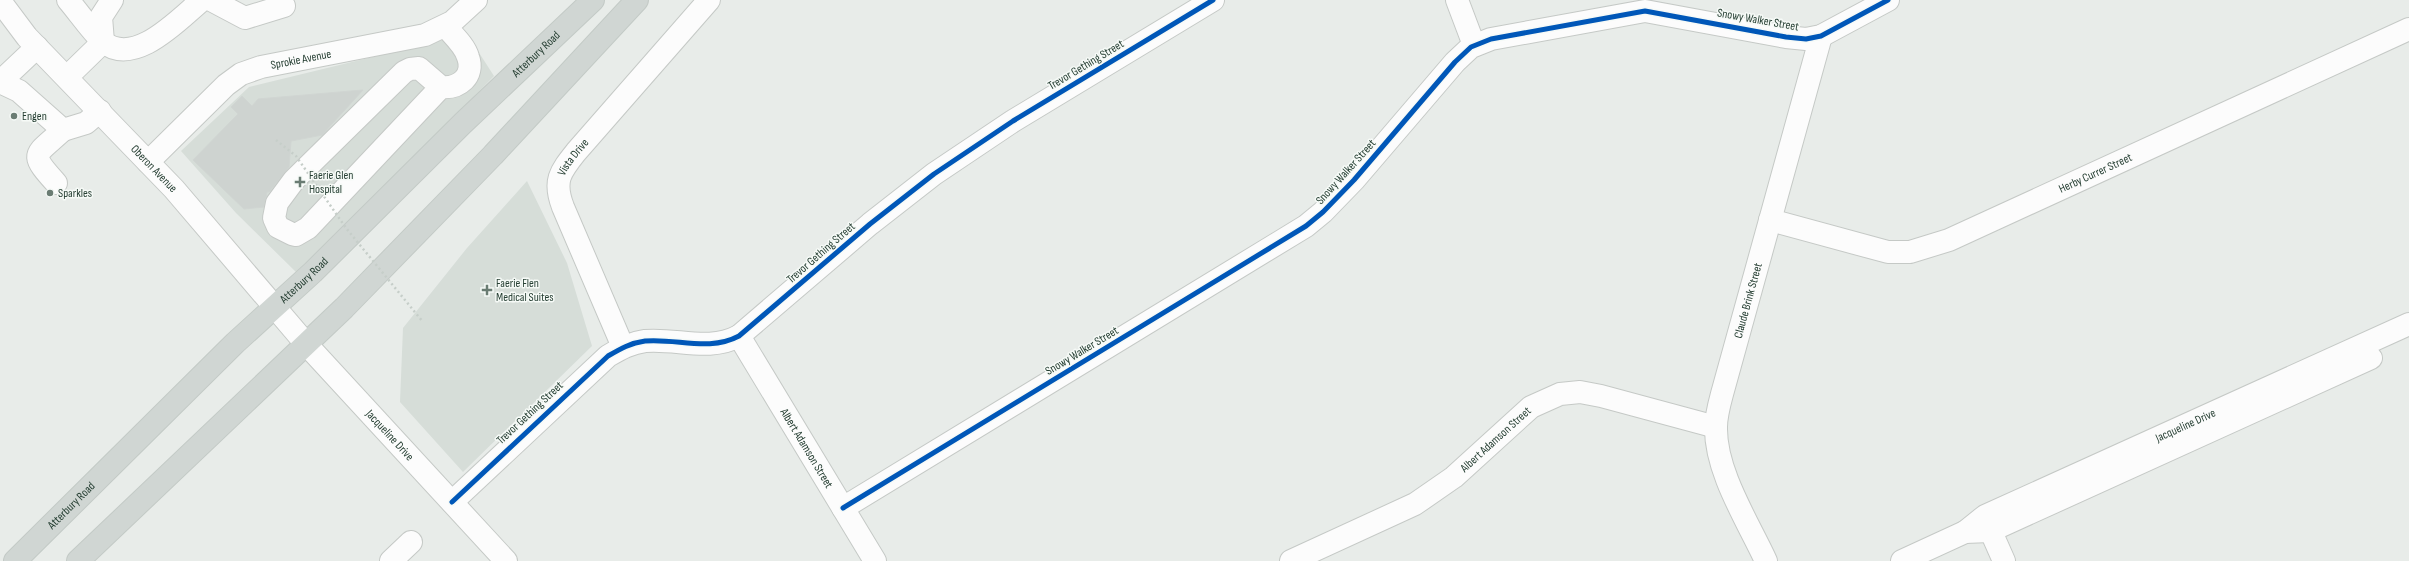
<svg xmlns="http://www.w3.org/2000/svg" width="2409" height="561" font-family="'Sofia Sans Condensed',sans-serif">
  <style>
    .built { fill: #d6ddd8 }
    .building { fill: #ced3d0; stroke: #d0d5d2 }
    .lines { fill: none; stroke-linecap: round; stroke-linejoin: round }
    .minor-casing { stroke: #c5c9c6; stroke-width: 24 }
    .major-casing { stroke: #c3cac6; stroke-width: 24 }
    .minor { stroke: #fcfcfc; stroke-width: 22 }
    .major { stroke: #d0d6d3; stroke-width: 22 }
    .path-bridge { stroke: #c6cec9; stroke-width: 2.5; stroke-dasharray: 2 3; stroke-linecap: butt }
    .cycleway-casing { stroke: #f6faf7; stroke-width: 8 }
    .cycleway { stroke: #0057b8; stroke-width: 5 }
    .poi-dot { fill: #6a7c73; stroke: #f6faf7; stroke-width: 1.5 }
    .labels { text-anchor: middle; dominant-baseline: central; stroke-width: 3; stroke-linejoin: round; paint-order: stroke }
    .street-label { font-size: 12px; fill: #263f33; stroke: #f6faf7 }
    .poi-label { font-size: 12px; fill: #263f33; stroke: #f6faf7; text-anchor: start }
  </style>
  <rect width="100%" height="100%" fill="#e8ece9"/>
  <!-- built -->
  <path class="built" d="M467 34 494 76 346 228 298 274 236 213 181 151 249 87Z
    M527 181 567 263 592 346 463 472 400 402 403 328 467 248Z"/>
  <!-- building -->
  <path class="building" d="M363 90 322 135 291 141 289 167 269 192H267L264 207 244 209 193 160 238 114 231 107 242 96 252 106 258 99Z"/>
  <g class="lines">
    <defs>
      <g id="minor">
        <path d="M68 0C79 13 90 29 102 41 134 69 179 19 202 0"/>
        <path d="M211 0 245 18 284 6"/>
        <path d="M1457 0 1474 45"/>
        <path id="s1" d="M0 1 27 37 174 189 307 345 506 561"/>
        <path d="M67 77 103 42 101 17 112 0"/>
        <path d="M0 82 19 91 63 130 86 123 100 111"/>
        <path d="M0 82 37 47"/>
        <path d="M441 87 419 68 410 69 404 72 294 180 277 203 274 218 278 227 292 234 296 235 308 228 441 87C459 89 475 76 468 57 465 46 453 35 446 27"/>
        <path id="s2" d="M148 162 226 85 241 74 261 67 425 35 452 22 476 0"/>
        <path d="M56 183C28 152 35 156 63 130"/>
        <path id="s3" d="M1770 220 1888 252H1910L1949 240 2409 29"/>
        <path id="s4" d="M739 336 875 561"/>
        <path id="s5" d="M623 347 563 207C553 181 560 172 576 152L709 0"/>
        <path d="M452 502 608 356C620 349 630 343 645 341 677 338 709 352 739 336L870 224 934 174 1013 121 1213 0"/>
        <path d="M843 508 1306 226 1323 212 1354 180 1455 62 1471 47 1491 39 1645 11 1786 37 1806 39 1821 36 1888 0"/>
        <path d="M1985 518 2004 561"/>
        <path d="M1965 532 1990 531 2371 358"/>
        <path d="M391 561 411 542"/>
        <path id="s6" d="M1291 561 1415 504 1454 477 1531 407 1560 394 1580 392 1601 396 1716 427"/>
        <path id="s7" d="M1766 561C1748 522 1715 471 1716 427 1716 416 1719 405 1722 394L1821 36"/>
        <path id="s8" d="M1902 561 1965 532 1985 516 2409 324"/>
      </g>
      <g id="major">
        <path id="s9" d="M15 561 235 343 313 272 463 123 593 0"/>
        <path d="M78 561 344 308 493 155 637 0"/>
      </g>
    </defs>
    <!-- minor casing -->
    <use href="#minor" class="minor-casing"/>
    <!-- major casing -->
    <use href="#major" class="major-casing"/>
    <!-- minor -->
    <use href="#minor" class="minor"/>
    <!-- major -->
    <use href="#major" class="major"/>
    <!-- path-bridge -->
    <path class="path-bridge" d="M276 140 296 156 346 228 423 322"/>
    <defs>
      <path id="cycleway" d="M452 502 608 356C620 349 630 343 645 341 677 338 709 352 739 336L870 224 934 174 1013 121 1213 0
        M843 508 1306 226 1323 212 1354 180 1455 62 1471 47 1491 39 1645 11 1786 37 1806 39 1821 36 1888 0"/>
    </defs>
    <!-- cycleway casing -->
    <use href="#cycleway" class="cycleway-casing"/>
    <!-- cycleway -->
    <use href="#cycleway" class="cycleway"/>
  </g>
  <!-- markers -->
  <g class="poi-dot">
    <circle cx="14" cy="116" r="4"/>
    <path d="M298 176h4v4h4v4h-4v4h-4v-4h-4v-4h4z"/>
    <circle cx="50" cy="193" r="4"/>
    <path d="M485 284h4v4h4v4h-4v4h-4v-4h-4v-4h4z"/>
  </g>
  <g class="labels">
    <!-- street labels -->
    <g class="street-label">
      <text transform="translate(1758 20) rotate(10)">Snowy Walker Street</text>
      <text stroke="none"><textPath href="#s9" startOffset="727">Atterbury Road</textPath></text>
      <text stroke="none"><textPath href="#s2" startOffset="190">Sprokie Avenue</textPath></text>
      <text transform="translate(1086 65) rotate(-31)">Trevor Gething Street</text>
      <text stroke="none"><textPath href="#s5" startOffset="207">Vista Drive</textPath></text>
      <text stroke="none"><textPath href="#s1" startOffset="228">Oberon Avenue</textPath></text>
      <text transform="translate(1346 172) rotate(-48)">Snowy Walker Street</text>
      <text stroke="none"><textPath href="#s3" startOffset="346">Herby Currer Street</textPath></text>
      <text transform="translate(821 253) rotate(-41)">Trevor Gething Street</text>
      <text stroke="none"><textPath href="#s9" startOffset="403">Atterbury Road</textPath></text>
      <text stroke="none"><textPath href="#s7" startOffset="275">Claude Brink Street</textPath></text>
      <text transform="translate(1082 351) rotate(-31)">Snowy Walker Street</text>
      <text transform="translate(530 413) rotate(-43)">Trevor Gething Street</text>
      <text stroke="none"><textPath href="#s8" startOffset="315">Jacqueline Drive</textPath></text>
      <text stroke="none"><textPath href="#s1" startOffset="584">Jacqueline Drive</textPath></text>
      <text stroke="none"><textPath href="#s6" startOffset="240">Albert Adamson Street</textPath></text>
      <text stroke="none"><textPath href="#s4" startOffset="131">Albert Adamson Street</textPath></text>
      <text stroke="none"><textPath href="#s9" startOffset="79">Atterbury Road</textPath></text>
    </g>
    <!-- poi labels -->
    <g class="poi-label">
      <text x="22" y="116">Engen</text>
      <text x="309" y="175">Faerie Glen<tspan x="309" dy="14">Hospital</tspan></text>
      <text x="58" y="193">Sparkles</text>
      <text x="496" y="283">Faerie Flen<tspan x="496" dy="14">Medical Suites</tspan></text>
    </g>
  </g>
</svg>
